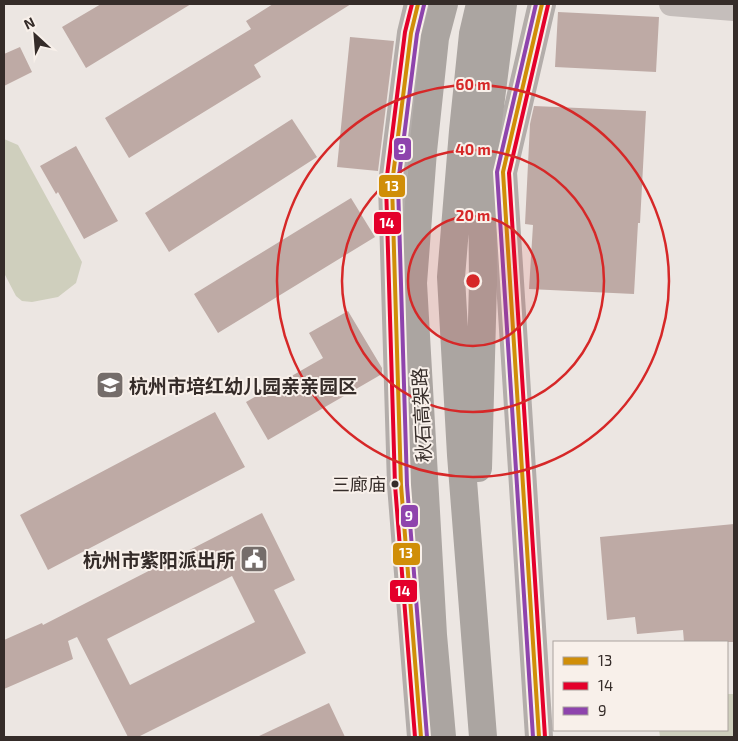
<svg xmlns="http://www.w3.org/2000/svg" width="738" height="741" font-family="'Exo 2','Noto Sans SC',sans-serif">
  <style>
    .green { fill: #cfcfbd }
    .building { fill: #beaaa5; fill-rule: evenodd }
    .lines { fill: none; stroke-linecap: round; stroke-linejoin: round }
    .minor { stroke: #c5bebb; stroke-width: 24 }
    .major { stroke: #b3adaa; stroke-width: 28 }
    .highway { stroke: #aba5a1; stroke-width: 28 }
    .bus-1-casing { stroke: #f8f0ea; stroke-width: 8 }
    .bus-2-casing { stroke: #f8f0ea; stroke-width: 8 }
    .bus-3-casing { stroke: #f8f0ea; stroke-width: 8 }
    .bus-1 { stroke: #d08e08; stroke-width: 4 }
    .bus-2 { stroke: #e4002b; stroke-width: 4 }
    .bus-3 { stroke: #8e44ad; stroke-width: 4 }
    .ring { fill: none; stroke: #d62828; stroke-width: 2.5 }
    .bus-dot { fill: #352c29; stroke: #f8f0ea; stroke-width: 2 }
    .labels { text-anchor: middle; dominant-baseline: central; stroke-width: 4; stroke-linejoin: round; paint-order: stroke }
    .bus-label { font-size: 18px; fill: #352c29; stroke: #f8f0ea; text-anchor: end }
    .poi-label { font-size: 19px; font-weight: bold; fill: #352c29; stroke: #f8f0ea; text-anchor: start }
    .street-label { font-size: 19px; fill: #352c29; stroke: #f8f0ea }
    .centre { fill: #d62828; stroke: #f8f0ea; stroke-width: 2.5 }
    .ring-label { font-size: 15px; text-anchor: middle; font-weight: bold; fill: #d62828; stroke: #f8f0ea; stroke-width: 4; stroke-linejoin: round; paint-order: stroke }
    .line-badge { stroke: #f8f0ea; stroke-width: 2 }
    .badge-label { font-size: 14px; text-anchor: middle; font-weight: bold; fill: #fff }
  </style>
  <rect width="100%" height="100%" fill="#ece6e2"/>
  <!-- green -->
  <path class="green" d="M4 139 18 145 82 262 76 283 58 297 32 302 22 301 16 296 4 273Z
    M727 694H734V737H660L659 730H727Z"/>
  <!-- building -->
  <path class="building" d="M101 4H191L86 68 62 27Z
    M273 4H351L254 65 261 77 129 158 105 118 251 29 246 21Z
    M558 12 659 17 656 72 555 67Z
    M350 37 394 41 378 171 337 167Z
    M20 47 32 72 4 86V54Z
    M534 106 646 111 640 223H638L634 294 529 289 533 225 525 224 530 124Z
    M292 119 317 157 169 252 145 213Z
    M76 146 118 221 84 239 58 192 56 194 40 166Z
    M351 198 375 237 218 333 194 294Z
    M348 311 382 368V374L268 440 246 402 323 358 309 333Z
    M215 412 245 467 48 570 20 515Z
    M262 513 295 580 274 590 306 653 138 737H128L77 637 68 641 73 659 4 689V640L42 623 43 625ZM232 576 255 622 130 685 107 639Z
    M734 524V642H684L683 630 637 634 635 617 607 620 600 537Z
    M329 703 345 737H257Z"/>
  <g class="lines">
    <!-- minor -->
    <path class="minor" d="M671 4 734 9"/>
    <!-- major -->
    <path class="major" d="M418 4 411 33 392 184 401 485 421 737
      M539 737 503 172 542 4"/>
    <!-- highway -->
    <path class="highway" d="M480 4 473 34 463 131 451 277 461 455 483 737
      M478 468 483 283 482 169 503 4
      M442 737 433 635 413 283 423 151 435 38 444 4"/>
    <defs>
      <path id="bus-1" d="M418 4 411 33 392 184 401 485 421 737
        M539 737 503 172 542 4"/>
      <path id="bus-2" d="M412 4 405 32 386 184 395 485 415 737
        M545 737 509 173 548 5"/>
      <path id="bus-3" d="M424 5 417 34 398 184 407 485 427 737
        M533 737 497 172 536 4"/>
    </defs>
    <!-- bus-1 casing -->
    <use href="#bus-1" class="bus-1-casing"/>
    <!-- bus-2 casing -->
    <use href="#bus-2" class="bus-2-casing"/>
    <!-- bus-3 casing -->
    <use href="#bus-3" class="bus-3-casing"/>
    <!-- bus-1 -->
    <use href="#bus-1" class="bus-1"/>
    <!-- bus-2 -->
    <use href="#bus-2" class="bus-2"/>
    <!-- bus-3 -->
    <use href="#bus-3" class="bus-3"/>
  </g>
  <!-- distance rings -->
  <circle cx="473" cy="281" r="65" fill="#d62828" fill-opacity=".12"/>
  <g class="ring">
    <circle cx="473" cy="281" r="65"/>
    <circle cx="473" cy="281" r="131"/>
    <circle cx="473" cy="281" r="196"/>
  </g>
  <!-- icons -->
  <defs>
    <symbol id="school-square" viewBox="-11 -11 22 22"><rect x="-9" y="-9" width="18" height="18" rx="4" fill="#756d6a" stroke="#f8f0ea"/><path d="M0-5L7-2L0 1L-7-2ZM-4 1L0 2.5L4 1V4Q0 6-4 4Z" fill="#fff"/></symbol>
    <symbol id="civic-square" viewBox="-11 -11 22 22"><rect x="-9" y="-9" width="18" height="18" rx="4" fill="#756d6a" stroke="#f8f0ea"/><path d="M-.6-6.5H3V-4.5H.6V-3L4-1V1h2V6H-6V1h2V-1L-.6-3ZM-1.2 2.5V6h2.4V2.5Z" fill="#fff"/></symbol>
  </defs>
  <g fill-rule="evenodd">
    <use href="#school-square" x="94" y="369" width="32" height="32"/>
    <use href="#civic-square" x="238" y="543" width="32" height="32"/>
  </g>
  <!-- markers -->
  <circle class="bus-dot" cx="395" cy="484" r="4.5"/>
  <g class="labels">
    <!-- bus labels -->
    <g class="bus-label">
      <text x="386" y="484">三廊庙</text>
    </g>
    <!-- poi labels -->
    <g class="poi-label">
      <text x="129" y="385">杭州市培红幼儿园亲亲园区</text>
      <text x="235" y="559" text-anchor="end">杭州市紫阳派出所</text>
    </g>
    <!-- street labels -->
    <g class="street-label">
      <text transform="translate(421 415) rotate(-93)">秋石高架路</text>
    </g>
  </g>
  <circle cx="473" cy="281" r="8" class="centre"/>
  <g class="ring-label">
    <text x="473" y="90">60 m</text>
    <text x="473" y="155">40 m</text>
    <text x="473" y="221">20 m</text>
  </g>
  <g class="line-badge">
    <rect x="393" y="137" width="19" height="24" rx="5" fill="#8e44ad"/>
    <rect x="378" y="174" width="28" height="24" rx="5" fill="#d08e08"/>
    <rect x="373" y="211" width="29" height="24" rx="5" fill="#e4002b"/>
    <rect x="400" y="504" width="19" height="24" rx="5" fill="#8e44ad"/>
    <rect x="392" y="542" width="29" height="24" rx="5" fill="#d08e08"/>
    <rect x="389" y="579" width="29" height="24" rx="5" fill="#e4002b"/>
  </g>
  <g class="badge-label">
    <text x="402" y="154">9</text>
    <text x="392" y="191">13</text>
    <text x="387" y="228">14</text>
    <text x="409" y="521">9</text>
    <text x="406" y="558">13</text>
    <text x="403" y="596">14</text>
  </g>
  <!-- border -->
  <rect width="738" height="741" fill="none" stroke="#352c29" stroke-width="10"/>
  <!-- legend -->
  <rect x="553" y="641" width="175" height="90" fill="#f8f0ea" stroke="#aaa29d"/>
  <rect x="563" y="657" width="25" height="8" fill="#d08e08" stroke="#aaa29d"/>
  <text x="598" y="666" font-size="15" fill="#352c29">13</text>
  <rect x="563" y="682" width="25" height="8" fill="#e4002b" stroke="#aaa29d"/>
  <text x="598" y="691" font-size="15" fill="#352c29">14</text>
  <rect x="563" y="707" width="25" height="8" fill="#8e44ad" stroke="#aaa29d"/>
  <text x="598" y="716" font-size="15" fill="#352c29">9</text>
  <!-- north arrow -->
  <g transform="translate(35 35) rotate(334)" stroke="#f8f0ea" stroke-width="4" paint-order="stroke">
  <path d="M0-4L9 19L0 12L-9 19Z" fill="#352c29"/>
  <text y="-8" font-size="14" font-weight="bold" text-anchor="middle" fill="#352c29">N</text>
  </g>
</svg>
